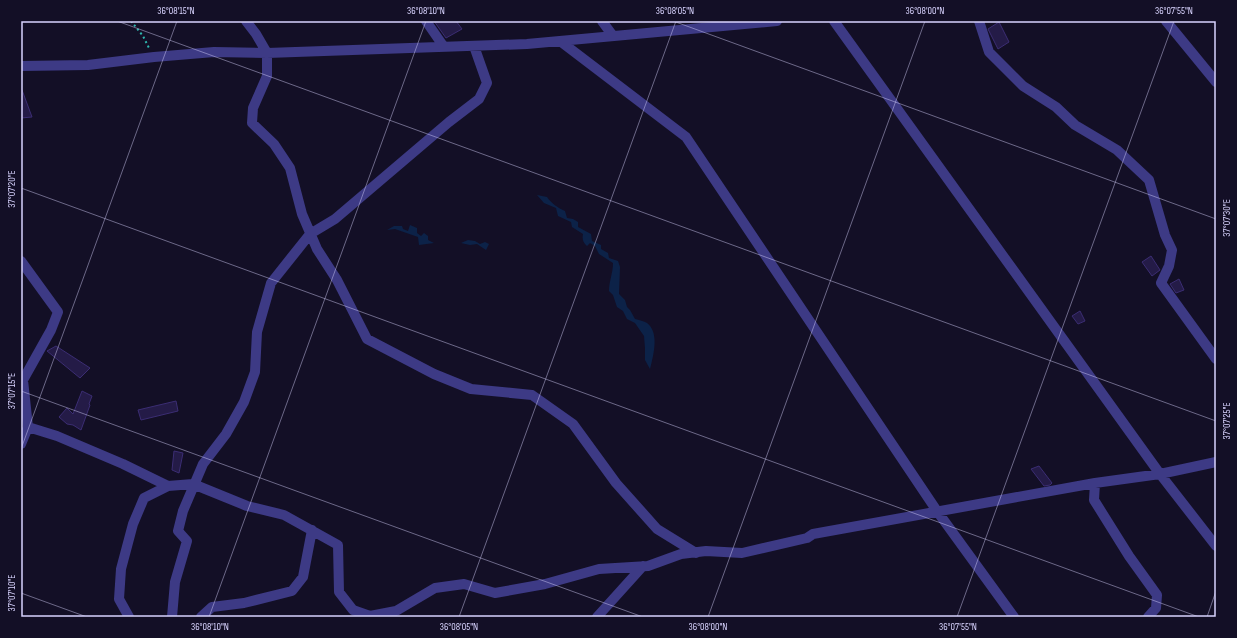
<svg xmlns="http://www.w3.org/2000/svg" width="1237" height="638" font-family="'Sofia Sans Condensed',sans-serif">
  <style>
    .water { fill: #0c2248 }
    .building { fill: #241b47; stroke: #3b2d73 }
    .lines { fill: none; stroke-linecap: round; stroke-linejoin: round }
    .path { stroke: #2fb8b0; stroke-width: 2; stroke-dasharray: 2 3; stroke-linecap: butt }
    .minor { stroke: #3d3a85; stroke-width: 10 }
    .ticks { fill: none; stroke: #d9d4ff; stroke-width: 1; stroke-opacity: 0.45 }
    .neatline { fill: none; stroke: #d9d4ff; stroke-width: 1.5 }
    .ticks-label { font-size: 10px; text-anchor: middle; fill: #d9d4ff }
  </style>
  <rect width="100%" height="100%" fill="#130f26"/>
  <!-- water -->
  <path class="water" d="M537 195 547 197C551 203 558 208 565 211L567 218 573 219 578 222V227L591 234 592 241 601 245V249L608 253 609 258 618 261 620 267 619 294 625 300 627 307 630 310 635 319C639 320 644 321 647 323 660 333 653 356 650 369L645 360V348L644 336 635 323 627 319 623 311 617 307 613 295 609 291C609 281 613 273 613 263L599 254 595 246 590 243 587 246C583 243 582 239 583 234L572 227 571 222 558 216 556 208 544 203Z
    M410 225 417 228V233L421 236 424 233 428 236V240L434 243 419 245 418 237 395 229 387 230 394 226H402L403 229 408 231Z
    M468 240 475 241 480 244 485 242 489 244 486 250 477 244 470 245 461 243Z"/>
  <!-- building -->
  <path class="building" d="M434 21H456L462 29 446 38Z
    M999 22 1009 42 998 49 988 29Z
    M21 90H22L32 117 21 118Z
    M1151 256 1160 270 1152 276 1142 262Z
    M1179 279 1184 290 1176 293 1170 284Z
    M1080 311 1085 321 1078 324 1072 316Z
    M56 346 90 368 80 378 47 351Z
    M82 391 92 396 89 404 90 405 81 430 73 425 67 424 59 417 67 408 73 414Z
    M176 401 178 411 141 420 138 410Z
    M174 451 183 453 179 473 172 470Z
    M1039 466 1052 483 1050 485 1044 486 1031 469Z"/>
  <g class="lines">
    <!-- path -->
    <path class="path" d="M131 21 143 36 149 48"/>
    <!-- minor -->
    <path class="minor" d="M246 21 256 34 267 53V76L253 108 252 123 274 144 290 168 302 214 317 249 337 280 367 339 434 374 471 389 532 395 573 424 616 483 657 529 696 553
      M426 21 444 47
      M602 21 613 36
      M834 21 1160 474 1216 546
      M979 21 989 52 1023 86 1056 107 1075 125 1117 150 1149 180 1165 235 1172 250 1169 266 1161 283 1216 359
      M1166 21 1216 82
      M560 41 686 137 937 511 1014 617
      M21 66 88 65 154 57 214 52 267 53 527 44 777 21
      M21 261 58 312 51 330 23 380 28 427
      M21 444 28 427 57 436 123 464 168 486 193 484 247 506 284 515 338 545 339 592 353 610 370 616 396 611 435 588 464 584 495 593 545 584 599 569 648 566 681 554 706 551 742 553 807 538 813 534 1095 483 1160 474 1216 462
      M1095 483 1094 500 1129 556 1157 595 1156 608 1148 617
      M129 617 119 599 121 569 133 524 144 498 168 486
      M172 617 175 582 187 541 178 531 183 511 203 464 226 434 244 402 255 372 257 332 271 283 310 234 335 219 449 122 479 99 487 83 474 46
      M201 617 212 607 244 603 292 591 303 577 312 530
      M597 617 643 566"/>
  </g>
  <!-- ticks -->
  <path class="ticks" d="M117 21 1216 421M673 21 1216 219M21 188 1199 617M21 391 643 617M21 449 177 21M21 593 87 617M209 617 426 21M459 617 676 21M708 617 925 21M957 617 1174 21M1207 617 1216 591"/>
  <!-- border -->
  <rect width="1237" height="638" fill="none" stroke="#130f26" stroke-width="44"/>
  <rect x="22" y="22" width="1193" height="594" class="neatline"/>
  <g class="ticks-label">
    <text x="176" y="14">36°08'15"N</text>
    <text x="426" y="14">36°08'10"N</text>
    <text x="675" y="14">36°08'05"N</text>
    <text x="925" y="14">36°08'00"N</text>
    <text x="1174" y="14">36°07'55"N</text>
    <text transform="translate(11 189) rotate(-90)" y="4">37°07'20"E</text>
    <text transform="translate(1226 218) rotate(-90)" y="4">37°07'30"E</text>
    <text transform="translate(11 391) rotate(-90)" y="4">37°07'15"E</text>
    <text transform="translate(1226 421) rotate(-90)" y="4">37°07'25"E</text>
    <text transform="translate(11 593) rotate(-90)" y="4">37°07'10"E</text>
    <text x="210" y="630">36°08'10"N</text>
    <text x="459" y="630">36°08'05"N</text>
    <text x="708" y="630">36°08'00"N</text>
    <text x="958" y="630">36°07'55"N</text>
  </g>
</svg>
